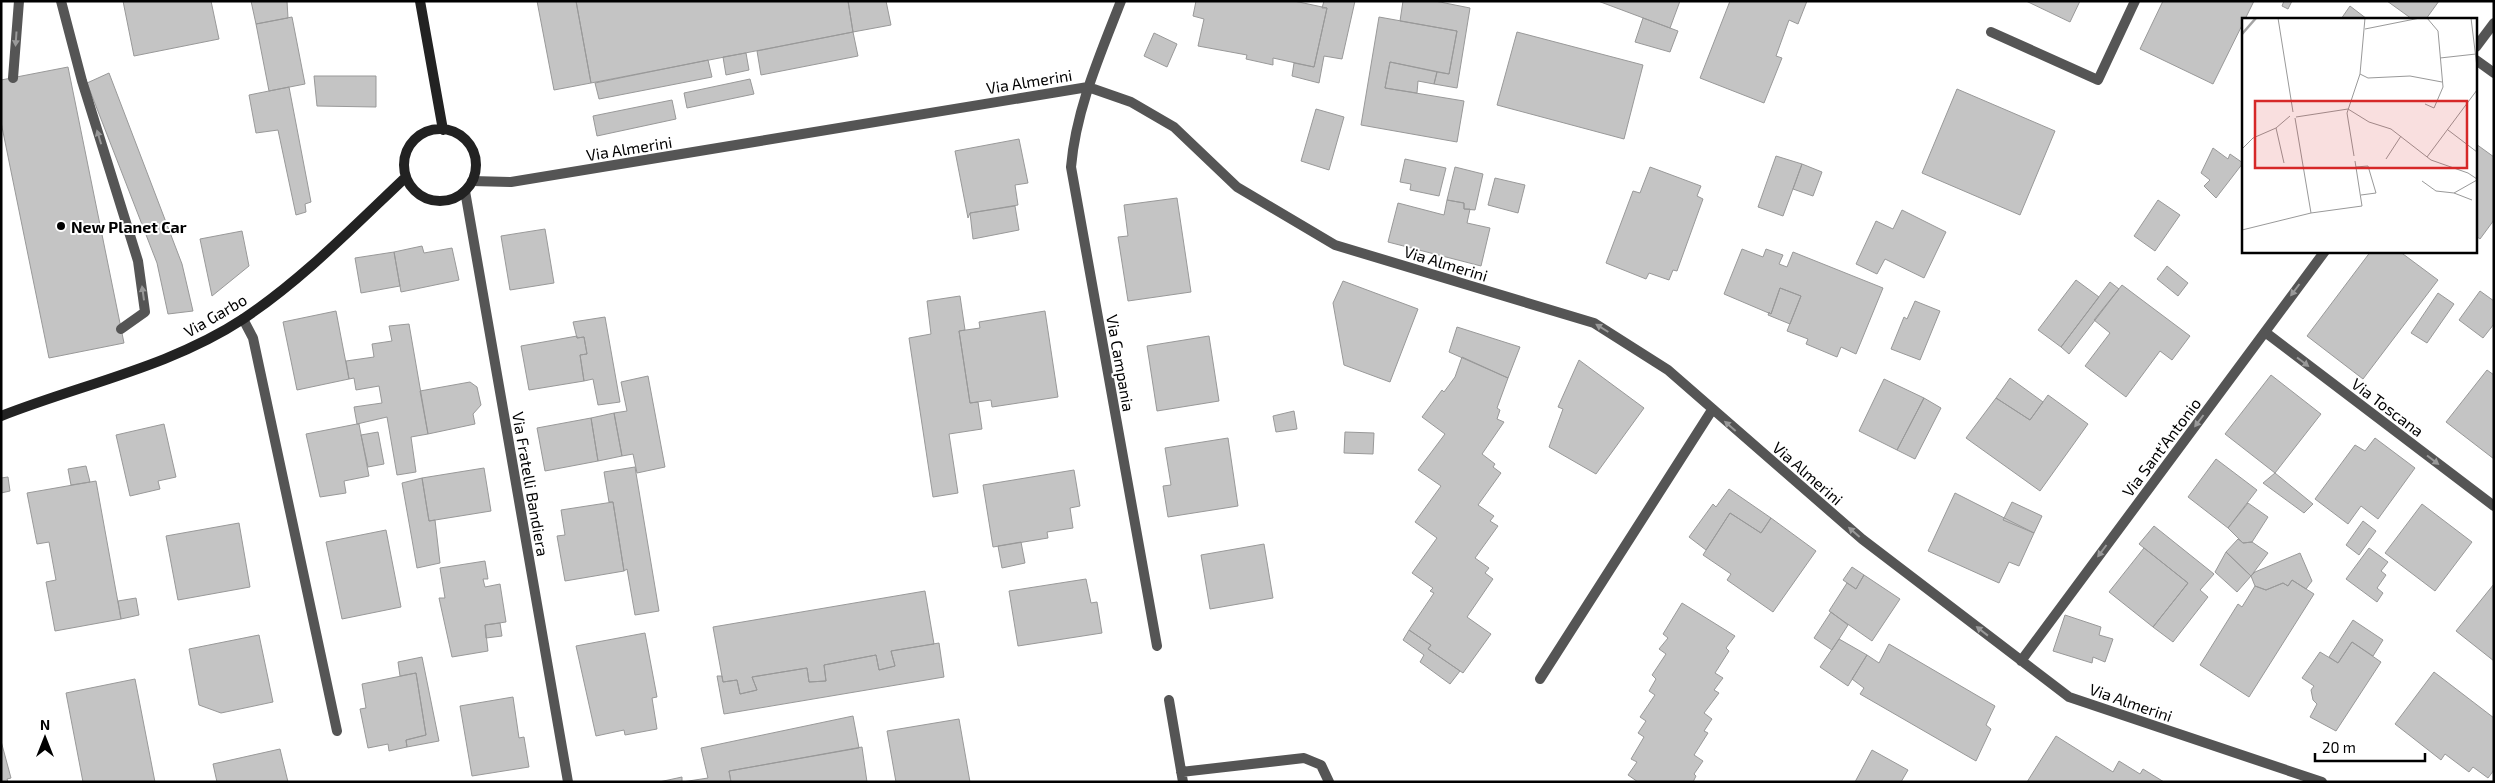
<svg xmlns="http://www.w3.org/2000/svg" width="2495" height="783" font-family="'Exo 2',sans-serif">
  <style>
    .building { fill: #c4c4c4; stroke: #999 }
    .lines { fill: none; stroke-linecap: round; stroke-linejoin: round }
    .lane { stroke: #555; stroke-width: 10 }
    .street { stroke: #555; stroke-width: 10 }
    .secondary { stroke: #222; stroke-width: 10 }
    .oneway { fill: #999 }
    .poi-dot { fill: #000; stroke: #fff; stroke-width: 2 }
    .labels { text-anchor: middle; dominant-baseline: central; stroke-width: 4; stroke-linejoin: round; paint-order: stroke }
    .street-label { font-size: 16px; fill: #000; stroke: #fff }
    .poi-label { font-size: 16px; font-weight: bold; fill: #000; stroke: #fff; text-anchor: start }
    .inset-river { fill: none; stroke: #a3a3a3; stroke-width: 2.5 }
    .inset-road { fill: none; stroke: #999; stroke-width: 1 }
    .view { fill: #d62828; fill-opacity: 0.15; stroke: #d62828; stroke-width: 2.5 }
    .inset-edge { fill: none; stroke: #000; stroke-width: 2.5 }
  </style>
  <rect width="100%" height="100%" fill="#fff"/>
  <!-- building -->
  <path class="building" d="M123 1H211L219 39 134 56Z
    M251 1H287L288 18 256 24Z
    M537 1H576L591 83 554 90Z
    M576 1H848L853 32 591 83Z
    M848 1H886L891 25 853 32Z
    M1196 1H1294L1327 8 1314 67 1273 58V65L1246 59 1247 55 1198 46 1204 19 1193 16Z
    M1324 1H1355L1342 59 1324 56 1319 83 1292 76 1294 63 1314 67 1327 8H1322Z
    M1403 1H1435L1470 8 1457 88 1434 84 1437 72 1449 74 1457 31 1400 21Z
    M1598 1H1680L1670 28Z
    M1730 1H1807L1798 24 1789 20 1776 56 1782 58 1764 103 1700 78Z
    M2026 1H2080L2070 22Z
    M2163 1H2254L2213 84 2140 49Z
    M2284 1H2292L2288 9 2282 6Z
    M2387 1H2439L2426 19H2412Z
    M2350 6 2367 19H2341Z
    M292 17 305 84 269 91 256 24Z
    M1379 17 1457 31 1449 74 1390 62 1385 88 1464 101 1457 142 1361 125Z
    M1643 18 1678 31 1670 52 1635 42Z
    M853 32 858 56 761 75 757 51Z
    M1517 32 1643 65 1624 139 1497 105Z
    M1154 33 1177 44 1167 67 1144 56Z
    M746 53 749 70 726 75 723 57Z
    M708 60 712 77 599 99 595 83Z
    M1390 62 1437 72 1434 84 1418 81 1417 93 1385 88Z
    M68 67 124 343 49 358 1 122V80Z
    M109 73 182 264 193 311 168 314 157 263 87 83Z
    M314 76H376V107L317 106Z
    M750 79 754 94 687 108 684 93Z
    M289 87 311 202 305 204 306 212 296 215 278 130 256 133 249 95Z
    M1957 89 2055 131 2020 215 1922 173Z
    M672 100 676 119 597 136 593 116Z
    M1316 109 1344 117 1329 170 1301 161Z
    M1019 139 1028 183 1015 185 1018 205 970 213 968 218 955 151Z
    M2476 144 2494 157V220L2480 239 2476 236Z
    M2213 148 2228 159 2230 154 2243 163 2216 198 2204 186 2210 180 2201 173Z
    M1776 156 1802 164 1783 216 1758 207Z
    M1405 159 1446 168 1439 196 1410 190 1411 184 1400 182Z
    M1802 164 1822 172 1813 196 1793 189Z
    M1455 167 1483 174 1475 210 1464 209V203L1447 200Z
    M1650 167 1701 186 1697 196 1703 199 1677 271 1673 270 1669 280 1649 273 1646 279 1606 263 1633 191 1640 193Z
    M1495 178 1525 185 1518 213 1488 205Z
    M1177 198 1191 292 1128 301 1118 237 1128 236 1124 205Z
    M1447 200 1464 203V209H1470L1467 223 1490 228 1481 266 1388 242 1398 203 1444 215Z
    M2158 200 2180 215 2155 251 2134 236Z
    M1015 206 1019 230 973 239 970 213Z
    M1902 210 1946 232 1924 278 1885 259 1877 274 1856 264 1876 221 1893 229Z
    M545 229 554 283 510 290 501 236Z
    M242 231 249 266 212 296 200 239Z
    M422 246 424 253 452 248 459 280 401 292 394 252Z
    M1742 249 1763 257 1766 249 1783 255 1779 264 1787 267 1793 252 1883 288 1856 354 1841 347 1837 357 1806 344 1808 339 1787 331 1801 296 1780 288 1771 314 1724 294Z
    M2371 251H2399L2438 280 2363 379 2307 336Z
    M394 252 400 286 361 293 355 258Z
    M2167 266 2188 283 2178 296 2157 279Z
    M2076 280 2099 297 2061 347 2038 330Z
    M1343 281 1418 309 1390 382 1344 365 1333 303Z
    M2110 282 2119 289 2069 354 2061 347Z
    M2122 285 2190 336 2172 360 2160 351 2126 397 2085 366 2110 333 2094 320Z
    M1780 288 1801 296 1790 324 1768 315 1769 312 1771 314Z
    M2480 291 2494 301V324L2483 338 2459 320Z
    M2438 293 2454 304 2427 343 2411 333Z
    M960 296 965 330 959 331 970 403 978 402 982 429 949 434 958 493 933 497 909 338 931 334 927 301Z
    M1915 301 1940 311 1920 360 1891 349 1904 317 1907 319Z
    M336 311 349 379 297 390 283 322Z
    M1045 311 1058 397 992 407 991 400 970 403 959 331 980 328 979 322Z
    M605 317 620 402 598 405 593 379 584 381 580 355 587 354 584 337 577 338 573 322Z
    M409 324 428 434 411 437 416 472 397 475 387 417 357 424 354 407 382 403 379 386 356 390 354 378 349 379 346 361 374 357 372 344 392 341 389 326Z
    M1457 327 1520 347 1508 378 1449 352Z
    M577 336V338L584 337 587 354 580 355 584 381 529 390 521 346Z
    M1209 336 1219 401 1157 411 1147 346Z
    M1462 357 1508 378 1497 408 1500 410 1497 419 1504 422 1482 454 1495 464 1493 467 1501 473 1478 505 1494 516 1490 521 1498 526 1475 558 1489 568 1485 573 1493 579 1467 617 1491 634 1463 673 1428 649 1431 645 1409 630 1434 593 1430 591 1433 588 1412 573 1437 538 1415 522 1441 486 1418 470 1445 434 1422 417 1442 390 1444 392 1455 377Z
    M1579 360 1644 408 1596 474 1549 447 1563 409 1558 407Z
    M2487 370 2494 375V459L2446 422Z
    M2271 375 2321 414 2275 473 2225 434Z
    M648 376 665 467 637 473 633 454 622 456 614 413 627 411 621 382Z
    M2010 378 2043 402 2030 420 1996 398Z
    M1884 379 1924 398 1897 450 1859 431Z
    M470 382 477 387 481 405 473 414 475 424 428 434 420 391Z
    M2048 395 2088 424 2040 491 1966 438 1996 398 2030 420Z
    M1924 398 1941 408 1915 459 1897 450Z
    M1294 411 1297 429 1276 432 1273 416Z
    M614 413 622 456 598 461 591 418Z
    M591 418 598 461 545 471 537 428Z
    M164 424 176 477 158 481 160 489 130 496 116 435Z
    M357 424H359L369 476 344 481 346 493 320 497 306 434Z
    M378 432 384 464 368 467 361 435Z
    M1345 432 1374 433 1373 454 1344 453Z
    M1228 438 1238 506 1168 517 1163 486 1171 485 1165 448Z
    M2375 438 2415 468 2378 519 2361 506 2348 524 2315 499 2355 445 2365 451Z
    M2216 459 2257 490 2228 528 2188 497Z
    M86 466 90 482 71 485 68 469Z
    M635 467 659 611 635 615 627 569 624 571 613 502H609L604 472Z
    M484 468 491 511 429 521 422 478Z
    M1074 470 1080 506 1070 508 1073 528 1047 532 1048 538 993 547 983 485Z
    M2275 473 2313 504 2304 513 2263 483Z
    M8 477 10 491 1 493V478Z
    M422 478 429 521 435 520 440 563 417 568 402 483Z
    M96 481 121 619 55 631 46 582 56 580 49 542 37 544 27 493Z
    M1729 489 1771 518 1761 533 1730 513 1706 550 1689 537 1713 504 1716 507Z
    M1955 493 2034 533 2019 566 2009 562 1999 583 1928 551Z
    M613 502 624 571 565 581 557 536 565 535 561 510Z
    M2012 502 2042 516 2034 533 2003 520Z
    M2248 503 2268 517 2252 542 2243 543 2228 528Z
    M2422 504 2472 542 2435 591 2385 553Z
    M1730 513 1761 533 1771 518 1816 551 1773 612 1727 580 1731 574 1703 555Z
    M2363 521 2376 531 2359 555 2346 545Z
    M239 523 250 587 178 600 166 536Z
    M2154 526 2214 574 2200 590 2208 597 2173 642 2153 627 2188 583 2139 544Z
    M386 530 401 607 342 619 326 542Z
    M2238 539 2243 543 2252 542 2268 553 2251 576 2226 552Z
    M1021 542 1025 563 1002 568 998 546Z
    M1264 544 1273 598 1210 609 1201 555Z
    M2144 548 2188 583 2153 627 2109 592Z
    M2369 548 2388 562 2381 571 2386 575 2377 588 2383 593 2377 602 2346 579Z
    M2226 552 2251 576 2237 592 2215 572Z
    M2300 553 2312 581 2306 589 2292 580 2288 586 2283 583 2266 590 2255 586 2251 576 2255 572Z
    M485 561 488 579H483L485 587 500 584 506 622 485 625 488 651 452 657 439 598H445L440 568Z
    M1852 567 1864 575 1856 589 1843 580Z
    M1864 575 1900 599 1872 641 1829 611 1847 583 1856 589Z
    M1086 579 1091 603 1097 602 1102 633 1018 646 1009 591Z
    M2292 580 2314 594 2249 697 2200 665 2238 604 2242 607 2255 586 2266 590 2283 583 2288 586Z
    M2494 584V661L2456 631Z
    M925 591 934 644 891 651 895 666 879 670 876 655 824 665 826 681 809 682 807 668 752 677 757 690 740 694 737 680 723 682 713 627Z
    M136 598 139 615 121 619 118 601Z
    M1682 603 1735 636 1726 648 1729 651 1715 673 1723 678 1714 690 1719 693 1704 713 1712 719 1704 731 1708 733 1694 755 1703 761 1694 774 1696 776 1693 782H1638L1628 775 1637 762 1631 759 1644 737 1638 733 1646 721 1640 717 1655 695 1649 691 1656 679 1652 675 1666 654 1659 649 1668 638 1663 634Z
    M1831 612 1848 625 1832 650 1814 638Z
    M2065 615 2101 627 2099 635 2113 639 2105 662 2093 657 2092 663 2053 651Z
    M2353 620 2383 640 2373 656 2352 642 2338 663 2329 657Z
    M500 623 502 636 486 638 485 625Z
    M1409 630 1431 645 1428 649 1460 671 1450 684 1420 662 1424 655 1403 640Z
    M645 633 657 697 652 698 657 729 625 735 624 730 596 736 576 646Z
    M259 635 273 702 221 713 199 705 189 649Z
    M1839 639 1867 655 1848 686 1820 667Z
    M2352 642 2381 662 2336 731 2310 717 2317 704 2313 700 2311 690 2314 686 2302 678 2320 652 2338 663Z
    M939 643 944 677 724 714 717 676H722L723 682 737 680 740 694 757 690 752 677 807 668 809 682 826 681 824 665 876 655 879 670 895 666 891 651Z
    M1889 644 1995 706 1986 725 1991 729 1976 761 1860 694 1864 688 1852 679 1867 655 1879 663Z
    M422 657 439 741 407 747 406 740 426 735 416 673 400 676 398 662Z
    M2434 672 2494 718V770L2488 778 2473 767 2469 772 2445 754 2441 760 2395 724Z
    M416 673 426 735 406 740 407 747 389 751 388 744 368 748 360 709 366 708 362 684Z
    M135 679 155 782H83L66 693Z
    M513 697 519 738 524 737 529 767 472 776 460 706Z
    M853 716 859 748 729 771 731 782H682L708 778 701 748Z
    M959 719 970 782H896L887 731Z
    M2056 736 2113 772 2119 761 2140 774 2143 769 2164 782H2027Z
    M1 741 11 778 7 779 8 782H1Z
    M862 747 867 782H731L729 771Z
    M280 749 288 782H217L213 764Z
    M1872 750 1908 770 1901 782H1855Z
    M682 777V782H659Z"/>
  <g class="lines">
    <!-- lane -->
    <path class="lane" d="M61 1 82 81 138 261 145 312 121 329
      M13 78 19 1"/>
    <!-- street -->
    <path class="street" d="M1121 1C1100 55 1076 109 1071 167L1157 646
      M1991 32 2098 80 2135 1
      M2476 47 2494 23
      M2476 60 2494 73
      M472 181 511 182 1088 87 1131 102 1174 127 1237 187 1335 245 1594 323 1668 370 1862 539 2069 697 2322 782
      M465 191 568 782
      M243 319 253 338 337 731
      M2265 332 2494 506
      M2021 661 2325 251
      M1540 679 1712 410
      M1169 700 1183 782
      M1181 772 1304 758 1321 765 1329 782"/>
    <!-- secondary -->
    <path class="secondary" d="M420 1 443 130
      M404 165a36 36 0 1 1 72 0a36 36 0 1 1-72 0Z
      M1 416C82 384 170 367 243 319 303 279 354 226 406 177"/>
  </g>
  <!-- one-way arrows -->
  <defs><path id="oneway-solid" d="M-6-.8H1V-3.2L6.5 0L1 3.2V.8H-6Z" transform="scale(1.25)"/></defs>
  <g class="oneway">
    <use href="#oneway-solid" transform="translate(16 39) rotate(94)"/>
    <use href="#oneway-solid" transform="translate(99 137) rotate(-107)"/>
    <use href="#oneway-solid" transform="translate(2295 290) rotate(127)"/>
    <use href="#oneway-solid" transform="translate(143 293) rotate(-98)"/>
    <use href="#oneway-solid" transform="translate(1602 328) rotate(-148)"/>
    <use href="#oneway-solid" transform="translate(2303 362) rotate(37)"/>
    <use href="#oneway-solid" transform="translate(2199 421) rotate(127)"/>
    <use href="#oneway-solid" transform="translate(1730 426) rotate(-139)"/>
    <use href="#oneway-solid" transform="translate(2433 460) rotate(37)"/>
    <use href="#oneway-solid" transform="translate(1854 532) rotate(-139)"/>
    <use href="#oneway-solid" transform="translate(2102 551) rotate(127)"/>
    <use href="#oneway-solid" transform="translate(1982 631) rotate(-142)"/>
  </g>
  <!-- markers -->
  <circle class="poi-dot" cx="61" cy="226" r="5"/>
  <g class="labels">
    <!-- street labels -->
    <g class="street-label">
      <text transform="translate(1029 81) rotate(-9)">Via Almerini</text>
      <text transform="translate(629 148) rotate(-9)">Via Almerini</text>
      <text transform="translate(1446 263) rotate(17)">Via Almerini</text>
      <text transform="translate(215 315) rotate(-30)">Via Garbo</text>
      <text transform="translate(1121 363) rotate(80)">Via Campania</text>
      <text transform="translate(2388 407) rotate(37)">Via Toscana</text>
      <text transform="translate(2161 447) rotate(-53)">Via Sant'Antonio</text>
      <text transform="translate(1808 473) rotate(41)">Via Almerini</text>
      <text transform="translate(531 484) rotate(80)">Via Fratelli Bandiera</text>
      <text transform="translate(2131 702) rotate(19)">Via Almerini</text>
    </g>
    <!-- poi labels -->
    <g class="poi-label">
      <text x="71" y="226">New Planet Car</text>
    </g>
  </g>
  <!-- overview -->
  <g transform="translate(2242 18)">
    <rect width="235" height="235" fill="#fff"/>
    <path class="inset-river" d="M0 16 14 0"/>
    <path class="inset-road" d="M36 0 51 94M229 0 235 49M123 11 178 0M198 40 234 36M118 56 126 60 168 58 200 64M183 86 192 90 201 69 196 13 185 0M54 99 106 91 127 104 149 111 189 142 226 155 235 161M53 100 69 195M34 110 42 145M206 112 235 134M0 131 11 120 34 110 48 98M112 138 105 95 118 56 123 0M185 139 235 72M144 141 159 118M114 149 126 148 134 175 119 177M180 163 194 173 212 175 235 162M212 175 230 182M0 212 69 195 120 188 113 143"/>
    <path class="view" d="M13 83H225V150H13Z"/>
    <rect width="235" height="235" class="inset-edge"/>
  </g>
  <!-- border -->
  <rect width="2495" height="783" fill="none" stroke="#000000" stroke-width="5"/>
  <!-- north arrow -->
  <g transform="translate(45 738)" stroke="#ffffff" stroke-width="4" paint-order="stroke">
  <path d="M0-4L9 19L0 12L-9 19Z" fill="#000000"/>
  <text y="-8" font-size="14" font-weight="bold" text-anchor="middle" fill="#000000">N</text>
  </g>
  <!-- scale -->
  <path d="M2315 753v8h110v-8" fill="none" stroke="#000000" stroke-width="2.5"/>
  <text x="2322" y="753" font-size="15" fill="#000000" stroke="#ffffff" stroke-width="4" paint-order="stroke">20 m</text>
</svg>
